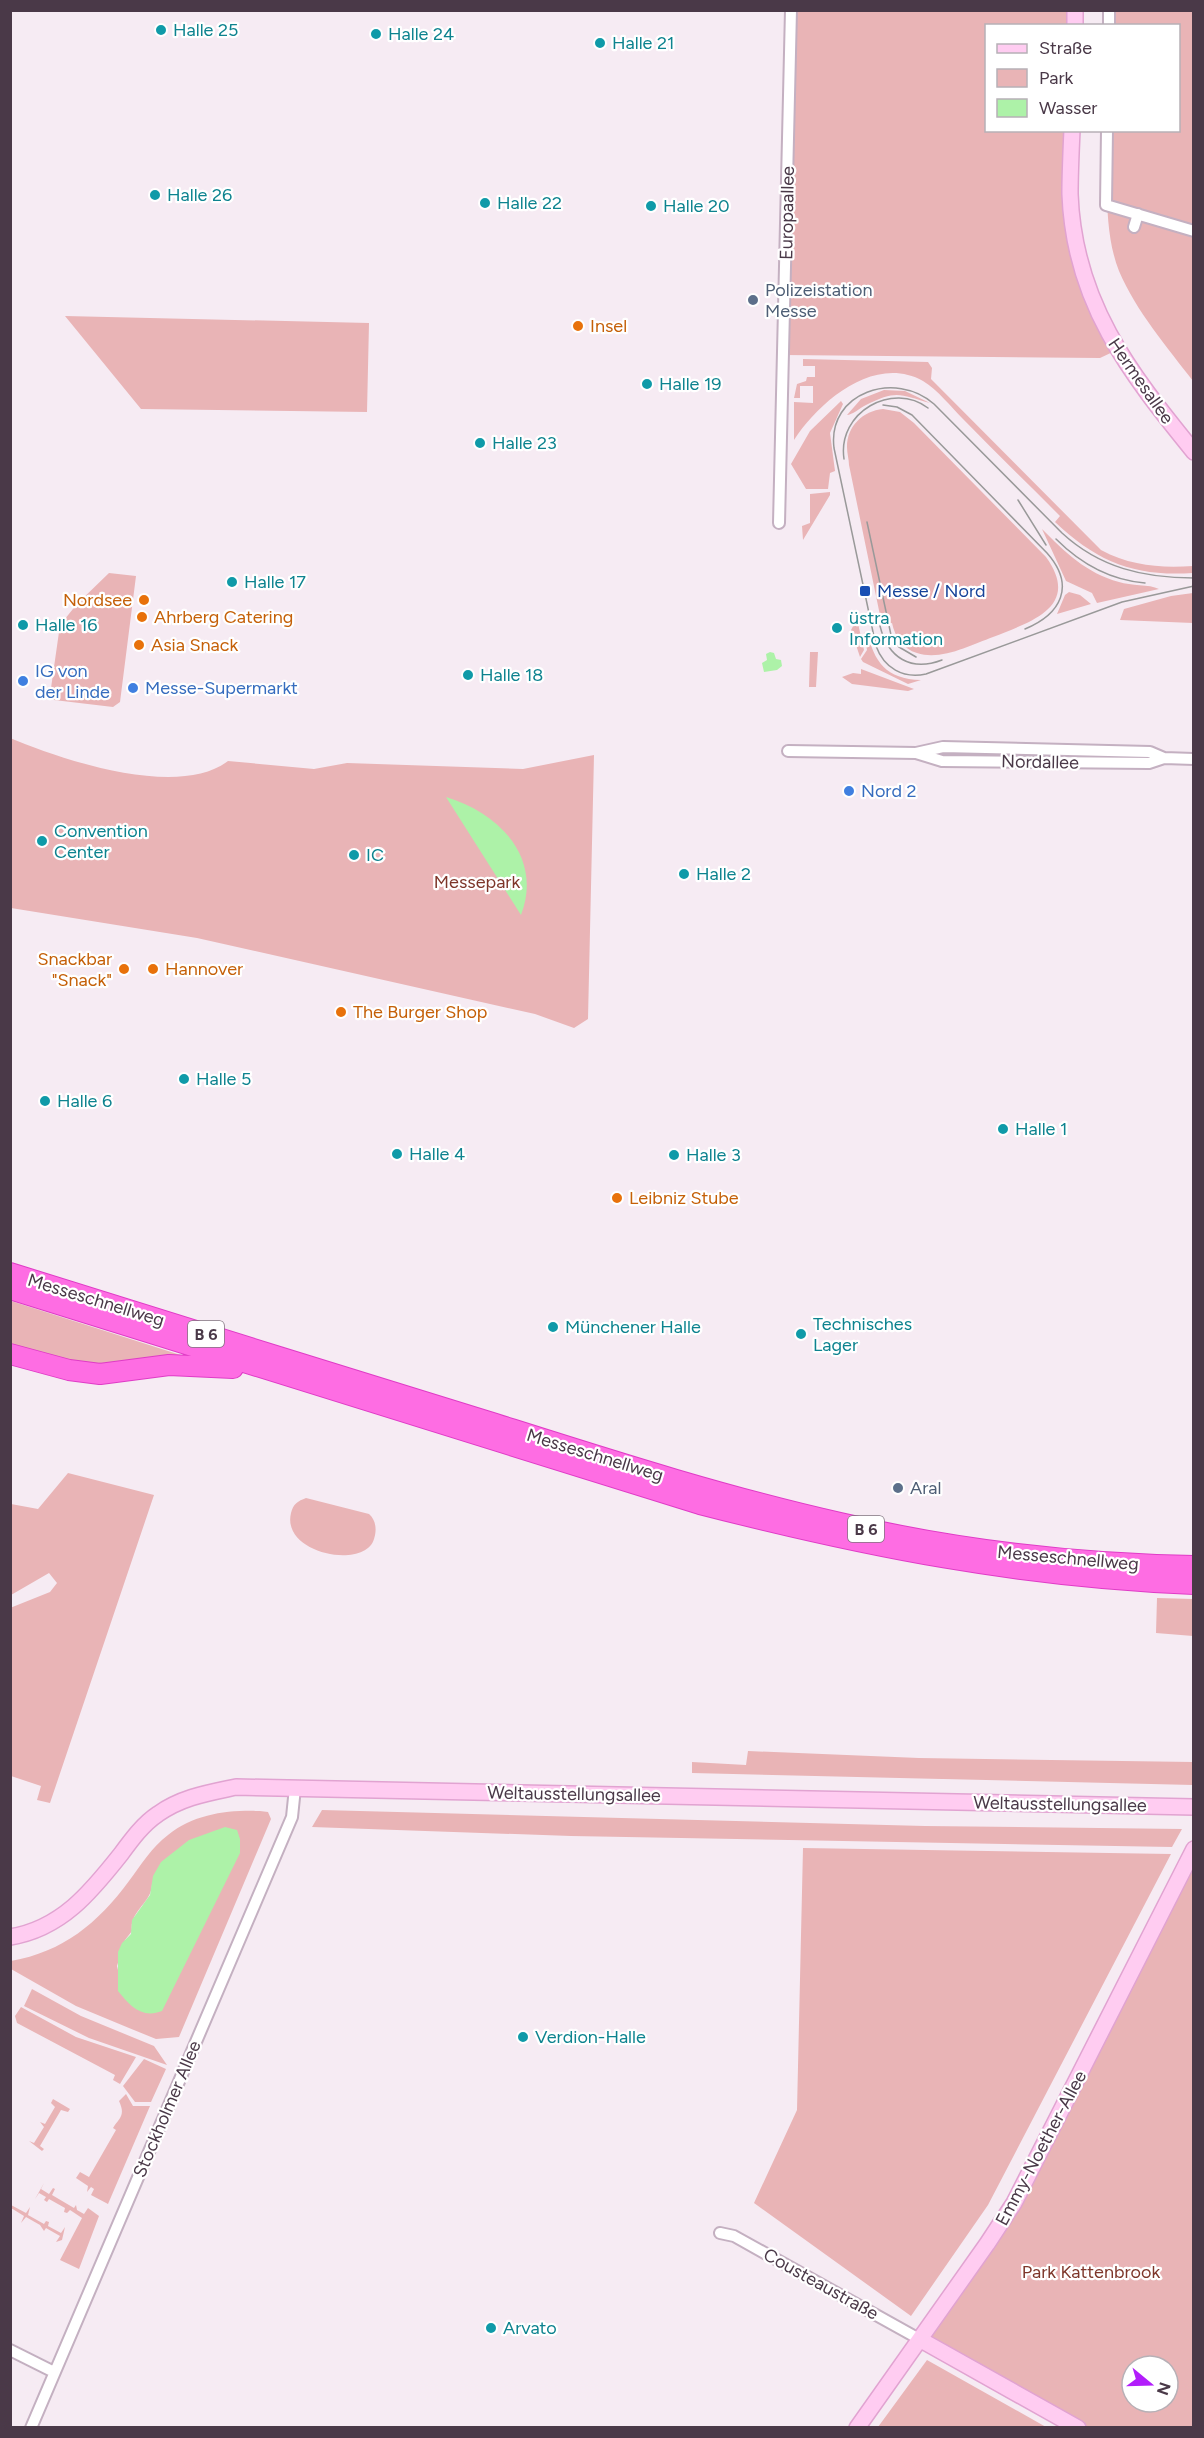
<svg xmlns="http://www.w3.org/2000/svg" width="1204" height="2438" font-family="Figtree,sans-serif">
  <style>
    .green { fill: #e9b4b6; fill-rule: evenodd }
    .water { fill: #adf2a8 }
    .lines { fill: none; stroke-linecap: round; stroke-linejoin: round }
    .street-casing { stroke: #c4b0c1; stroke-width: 14 }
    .secondary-casing { stroke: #e1a3d1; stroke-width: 18 }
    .highway-casing { stroke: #df3cc6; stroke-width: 22 }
    .street { stroke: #fff; stroke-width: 10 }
    .secondary { stroke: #ffccf1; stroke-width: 15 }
    .highway { stroke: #fe6de3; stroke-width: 20 }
    .tram { stroke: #999; stroke-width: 1.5 }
    .culture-dot { fill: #0f9aa8; stroke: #fff; stroke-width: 2 }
    .service-dot { fill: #5c6f8a; stroke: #fff; stroke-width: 2 }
    .food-dot { fill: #e8710a; stroke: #fff; stroke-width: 2 }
    .transit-dot { fill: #1a4fb4; stroke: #fff; stroke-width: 2 }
    .shop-dot { fill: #3f7fe0; stroke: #fff; stroke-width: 2 }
    .labels { text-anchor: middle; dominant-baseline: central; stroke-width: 4.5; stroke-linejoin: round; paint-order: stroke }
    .shield { fill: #fff; stroke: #80747f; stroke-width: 1.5 }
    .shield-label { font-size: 16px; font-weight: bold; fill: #4a3948 }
    .culture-label { font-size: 18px; fill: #0d838f; stroke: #fff; text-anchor: start }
    .street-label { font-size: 18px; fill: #4a3948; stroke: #fff }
    .service-label { font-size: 18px; fill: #4e5e75; stroke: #fff; text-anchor: start }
    .food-label { font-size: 18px; fill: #c56008; stroke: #fff; text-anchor: start }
    .transit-label { font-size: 18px; fill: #164399; stroke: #fff; text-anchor: start }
    .shop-label { font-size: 18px; fill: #366cbe; stroke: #fff; text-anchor: start }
    .park-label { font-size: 18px; fill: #7e362a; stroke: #fff }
  </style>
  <rect width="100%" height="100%" fill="#f6ebf3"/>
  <!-- green -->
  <path class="green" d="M791 11H1075V25L986 26V130L1072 131 1075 239 1117 350 1100 358 784 355Z
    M1110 11H1193V381C1167 347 1136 311 1119 271 1103 231 1107 173 1108 131L1178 130V26L1110 25Z
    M65 316 369 323 367 412 141 409Z
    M803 359 928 362 932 368 931 379 1101 550C1131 566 1160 568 1193 566V573C1135 577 1097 562 1055 522L1060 516C1028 484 995 452 963 419 951 407 938 390 923 381 874 354 819 402 794 440V402L813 403V386H800V398H794L797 384 806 381 807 377H815V366H803Z
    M884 390 905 391 930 403C901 395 897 389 866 405 860 408 852 415 847 415L861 399Z
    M841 401 843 404 830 433 835 471 830 473 828 489H806L791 464 810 431Z
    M883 409 900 412 914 423 1046 557C1082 607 1030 622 993 637 971 645 941 661 917 653 903 649 895 637 892 623L882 625 849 465C849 460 847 453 847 447 847 426 863 411 883 409Z
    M830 492V495L803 540 802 526 810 523V494Z
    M1042 529C1065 552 1086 573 1119 582 1131 586 1149 584 1159 589L1097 603 1092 593 1066 581Z
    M109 573 136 576 120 702 113 707 54 700 50 695 60 625 77 604Z
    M1069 592 1080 595 1091 604 1057 614 1065 595Z
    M1193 593V623L1120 620 1124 609 1171 596Z
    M857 619 864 650 860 657 851 630Z
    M867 631C874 662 886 679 921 680L908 684 863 662 861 659 867 650 864 633Z
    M810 652H818L816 687H809Z
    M861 669 914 689 908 691 852 684 842 677 853 673 861 674Z
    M10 738C62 760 179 799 228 761L314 769 347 763 523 769 594 755 588 1019 574 1028 535 1014 197 938 11 908Z
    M11 1301 190 1358 103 1369 11 1350Z
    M68 1473 154 1495 50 1803 37 1800 41 1786 11 1776 10 1608 50 1592 57 1583 49 1573 11 1595V1504L38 1509Z
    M306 1498 369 1514C376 1520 377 1530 374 1539 365 1570 281 1554 291 1513 293 1504 298 1501 306 1498Z
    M1157 1598 1193 1599V1636L1156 1633Z
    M748 1751 919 1758 1193 1762V1785L692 1773V1762L746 1765Z
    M322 1810 925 1826 1182 1829 1172 1847 571 1836 312 1827Z
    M260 1811 268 1812 271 1819 179 2037 156 2039 129 2028 76 2006 11 1969V1961C63 1952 98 1923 129 1881 141 1865 152 1847 168 1835 195 1814 226 1810 260 1811ZM152 1884 162 2011 118 1970 117 1966 125 1940 132 1931C129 1911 152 1903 152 1884Z
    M803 1848 1171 1854 988 2205 911 2316 754 2203 797 2110Z
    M1193 1850V2427H1078L921 2340 987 2244ZM1132 2366H1168V2402H1132Z
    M32 1989 81 2016 154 2046 167 2065 89 2038 24 2006Z
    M21 2007 76 2037 136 2057 120 2084 113 2080 115 2075 17 2023 15 2016Z
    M144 2059 166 2069 151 2102H135L123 2086Z
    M126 2094 133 2106H150L108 2204 91 2195 94 2189 91 2187 87 2192 88 2186 76 2178 80 2172 89 2177 116 2130 113 2128C119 2118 126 2116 119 2101Z
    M53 2099 70 2109 68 2112 61 2110 40 2146 44 2149 42 2151 29 2141 34 2143 44 2127 40 2122 45 2124 55 2107 51 2103Z
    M44 2183 41 2189 49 2194 53 2188 55 2189 52 2195 74 2208 76 2205 77 2210 84 2214 88 2208 99 2216 79 2269 60 2260 82 2218 70 2210 67 2213 64 2212 65 2208 49 2199 47 2202 44 2200 46 2197 39 2193 35 2199Z
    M11 2205 26 2213 30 2207 28 2215 44 2224 46 2221 49 2222 48 2226 61 2233 65 2227 62 2240 56 2242 60 2236 46 2228 44 2231 40 2225 26 2217 21 2223 24 2216 11 2208Z
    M927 2360 1046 2427H878Z"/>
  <!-- water -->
  <path class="water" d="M770 652 774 653 776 659 781 660 782 666 777 670 764 672 762 663 767 660 766 654Z
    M446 797C499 813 543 857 521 915Z
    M225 1827 237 1830 240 1839V1853L162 2011C142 2019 130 2006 118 1991V1952L122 1943 131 1934 132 1920 150 1895 153 1876 161 1862 189 1840Z"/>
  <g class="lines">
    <defs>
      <path id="street" d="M1109 26V10
        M1107 130 1106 205 1194 231
        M1134 227 1138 214
        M779 523 791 10
        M788 751 916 753 943 747 1150 752 1164 758
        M916 753 942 761 1149 763 1164 758 1194 759
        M720 2233 734 2236 921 2340
        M10 2350 54 2372
        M31 2428 292 1817 295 1788"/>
      <path id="secondary" d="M1075 26V10
        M1072 130C1071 152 1070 173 1070 194 1074 302 1129 372 1194 452
        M10 1937C61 1929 91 1892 121 1854 132 1839 143 1824 158 1814 182 1797 208 1793 236 1787L1194 1807
        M921 2340 1078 2428
        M857 2428 987 2244 1014 2203 1194 1849"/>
      <path id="highway" d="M10 1273C169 1323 327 1372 486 1421 603 1458 720 1496 840 1523 956 1550 1075 1564 1194 1566
        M10 1289 700 1504C867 1547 1020 1577 1194 1584
        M10 1354 69 1370 100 1374 169 1365 233 1368"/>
    </defs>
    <!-- street casing -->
    <use href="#street" class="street-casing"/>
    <!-- secondary casing -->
    <use href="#secondary" class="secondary-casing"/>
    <!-- highway casing -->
    <use href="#highway" class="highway-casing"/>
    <!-- street -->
    <use href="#street" class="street"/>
    <!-- secondary -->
    <use href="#secondary" class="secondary"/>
    <!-- highway -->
    <use href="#highway" class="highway"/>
    <!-- tram -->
    <path class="tram" d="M883 405 897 407 912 415 1047 553C1076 586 1061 614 1025 629
      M844 459C837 412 893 381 928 408
      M1018 500 1046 545
      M867 522 891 635 899 647 916 657
      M1056 539C1081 564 1109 580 1145 583
      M1194 578C1144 578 1100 568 1062 533L934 404C896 370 827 392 834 448L876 646C884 668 903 679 926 674L1122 602 1194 586
      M880 626C888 658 911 672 942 660"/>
  </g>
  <!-- markers -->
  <g class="culture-dot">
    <circle cx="161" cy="30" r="6"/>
    <circle cx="376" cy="34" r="6"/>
    <circle cx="600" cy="43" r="6"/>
    <circle cx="155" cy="195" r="6"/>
    <circle cx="485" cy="203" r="6"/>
    <circle cx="651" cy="206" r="6"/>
    <circle cx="647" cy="384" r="6"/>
    <circle cx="480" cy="443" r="6"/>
    <circle cx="232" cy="582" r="6"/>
    <circle cx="23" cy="625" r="6"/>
    <circle cx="837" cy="628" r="6"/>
    <circle cx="468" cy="675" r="6"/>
    <circle cx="42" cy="841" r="6"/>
    <circle cx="354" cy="855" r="6"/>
    <circle cx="684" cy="874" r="6"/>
    <circle cx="184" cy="1079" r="6"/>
    <circle cx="45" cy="1101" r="6"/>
    <circle cx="1003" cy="1129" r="6"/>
    <circle cx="397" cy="1154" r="6"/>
    <circle cx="674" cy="1155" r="6"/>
    <circle cx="553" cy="1327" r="6"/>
    <circle cx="801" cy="1334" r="6"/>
    <circle cx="523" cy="2037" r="6"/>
    <circle cx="491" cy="2328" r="6"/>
  </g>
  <g class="service-dot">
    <circle cx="753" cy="300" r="6"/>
    <circle cx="898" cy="1488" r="6"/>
  </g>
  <g class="food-dot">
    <circle cx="578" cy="326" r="6"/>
    <circle cx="144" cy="600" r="6"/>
    <circle cx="142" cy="617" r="6"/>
    <circle cx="139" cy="645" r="6"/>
    <circle cx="124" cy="969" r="6"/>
    <circle cx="153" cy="969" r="6"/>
    <circle cx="341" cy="1012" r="6"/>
    <circle cx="617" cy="1198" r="6"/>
  </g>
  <rect class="transit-dot" x="859" y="585" width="12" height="12" rx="3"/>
  <g class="shop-dot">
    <circle cx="23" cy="681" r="6"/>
    <circle cx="133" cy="688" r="6"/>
    <circle cx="849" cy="791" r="6"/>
  </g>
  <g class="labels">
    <!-- shield labels -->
    <g class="shield">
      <rect x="188" y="1321" width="36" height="26" rx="4.5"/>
      <rect x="848" y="1516" width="36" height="26" rx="4.5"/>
    </g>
    <g class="shield-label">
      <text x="206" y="1334">B 6</text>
      <text x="866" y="1529">B 6</text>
    </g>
    <!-- culture labels -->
    <g class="culture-label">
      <text x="173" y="30">Halle 25</text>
      <text x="388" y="34">Halle 24</text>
      <text x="612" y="43">Halle 21</text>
      <text x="167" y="195">Halle 26</text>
      <text x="497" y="203">Halle 22</text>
      <text x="663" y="206">Halle 20</text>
      <text x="659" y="384">Halle 19</text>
      <text x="492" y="443">Halle 23</text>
      <text x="244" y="582">Halle 17</text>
      <text x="849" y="618">üstra<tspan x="849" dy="21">Information</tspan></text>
      <text x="35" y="625">Halle 16</text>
      <text x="480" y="675">Halle 18</text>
      <text x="54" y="831">Convention<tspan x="54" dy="21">Center</tspan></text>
      <text x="366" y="855">IC</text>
      <text x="696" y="874">Halle 2</text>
      <text x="196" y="1079">Halle 5</text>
      <text x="57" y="1101">Halle 6</text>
      <text x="1015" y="1129">Halle 1</text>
      <text x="409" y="1154">Halle 4</text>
      <text x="686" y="1155">Halle 3</text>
      <text x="813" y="1324">Technisches<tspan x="813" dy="21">Lager</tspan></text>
      <text x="565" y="1327">Münchener Halle</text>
      <text x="535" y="2037">Verdion-Halle</text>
      <text x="503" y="2328">Arvato</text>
    </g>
    <!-- street labels -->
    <g class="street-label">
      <text transform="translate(787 213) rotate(-89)">Europaallee</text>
      <text transform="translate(1141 381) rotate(55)">Hermesallee</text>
      <text transform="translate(1040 762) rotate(1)">Nordallee</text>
      <text transform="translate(96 1300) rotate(17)">Messeschnellweg</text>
      <text transform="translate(595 1455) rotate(17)">Messeschnellweg</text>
      <text transform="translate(1068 1558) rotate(5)">Messeschnellweg</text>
      <text transform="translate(574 1794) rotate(1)">Weltausstellungsallee</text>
      <text transform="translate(1060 1804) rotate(1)">Weltausstellungsallee</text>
      <text transform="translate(167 2109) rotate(-67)">Stockholmer Allee</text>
      <text transform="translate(1041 2148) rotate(-62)">Emmy-Noether-Allee</text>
      <text transform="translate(821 2284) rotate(29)">Cousteaustraße</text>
    </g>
    <!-- service labels -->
    <g class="service-label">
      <text x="765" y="290">Polizeistation<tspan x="765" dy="21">Messe</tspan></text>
      <text x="910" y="1488">Aral</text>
    </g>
    <!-- food labels -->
    <g class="food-label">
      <text x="590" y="326">Insel</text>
      <text x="132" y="600" text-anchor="end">Nordsee</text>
      <text x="154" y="617">Ahrberg Catering</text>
      <text x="151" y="645">Asia Snack</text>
      <text x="112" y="959" text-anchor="end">Snackbar<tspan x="112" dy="21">"Snack"</tspan></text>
      <text x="165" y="969">Hannover</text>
      <text x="353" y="1012">The Burger Shop</text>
      <text x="629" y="1198">Leibniz Stube</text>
    </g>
    <!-- transit labels -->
    <g class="transit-label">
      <text x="877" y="591">Messe / Nord</text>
    </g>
    <!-- shop labels -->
    <g class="shop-label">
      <text x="35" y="671">IG von<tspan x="35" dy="21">der Linde</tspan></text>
      <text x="145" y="688">Messe-Supermarkt</text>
      <text x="861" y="791">Nord 2</text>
    </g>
    <!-- park labels -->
    <g class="park-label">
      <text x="477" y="882">Messepark</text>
      <text x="1091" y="2272">Park Kattenbrook</text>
    </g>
  </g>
  <!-- border -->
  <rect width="1204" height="2438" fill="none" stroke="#4a3948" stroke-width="24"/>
  <!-- legend -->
  <rect x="985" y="24" width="195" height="108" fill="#ffffff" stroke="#b7b0b6" stroke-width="1.5"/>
  <rect x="997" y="44" width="30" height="9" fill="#ffccf1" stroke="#b7b0b6" stroke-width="1.5"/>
  <text x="1039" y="54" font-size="18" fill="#4a3948">Straße</text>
  <rect x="997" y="69" width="30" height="18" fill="#e9b4b6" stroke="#b7b0b6" stroke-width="1.5"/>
  <text x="1039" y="84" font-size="18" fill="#4a3948">Park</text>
  <rect x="997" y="99" width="30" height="18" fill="#adf2a8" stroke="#b7b0b6" stroke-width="1.5"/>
  <text x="1039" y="114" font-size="18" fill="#4a3948">Wasser</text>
  <!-- north arrow -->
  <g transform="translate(1150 2384) rotate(109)"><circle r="28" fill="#ffffff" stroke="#b7b0b6" stroke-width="1.5"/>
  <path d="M0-4.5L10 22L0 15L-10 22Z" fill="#b21dfb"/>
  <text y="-9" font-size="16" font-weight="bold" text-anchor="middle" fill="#4a3948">N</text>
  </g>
</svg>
